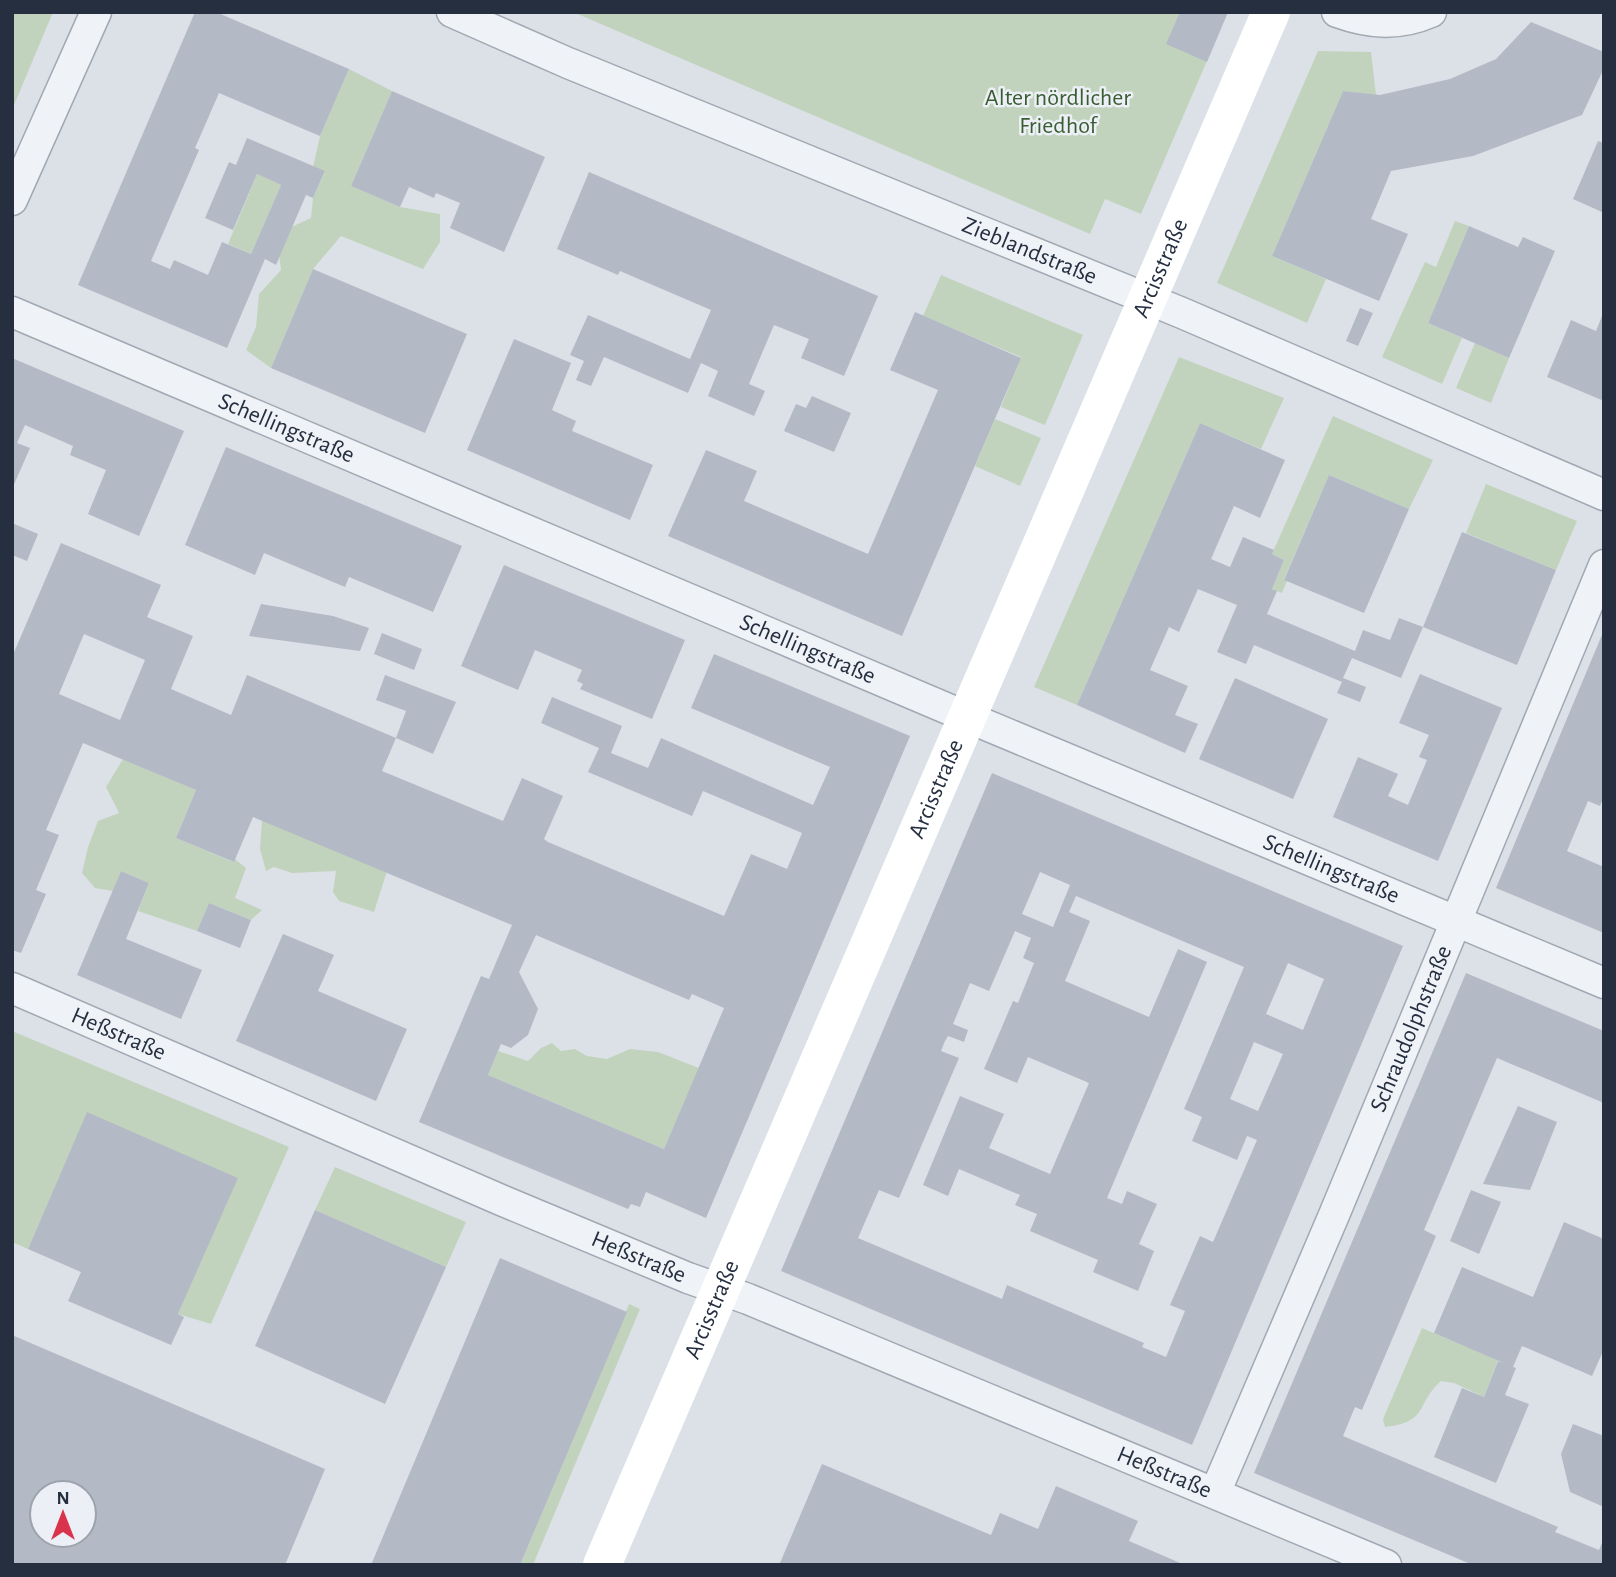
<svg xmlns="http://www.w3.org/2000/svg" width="1616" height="1577" font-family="'Alegreya Sans',sans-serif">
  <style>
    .green { fill: #c2d3bd }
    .building { fill: #b3bac5; fill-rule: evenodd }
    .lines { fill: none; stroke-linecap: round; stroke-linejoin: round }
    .minor-casing { stroke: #a1a8b2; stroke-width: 33 }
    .minor { stroke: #eff2f6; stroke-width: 30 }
    .secondary { stroke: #fff; stroke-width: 38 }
    .labels { text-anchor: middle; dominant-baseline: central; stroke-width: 5; stroke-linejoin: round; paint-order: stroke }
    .park-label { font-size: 24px; fill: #395d31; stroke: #ecf0f6 }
    .street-label { font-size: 24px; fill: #252f40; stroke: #ecf0f6 }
  </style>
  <rect width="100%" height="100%" fill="#dce1e8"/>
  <!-- green -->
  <path class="green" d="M12 12H53L12 110Z
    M573 12H1228L1141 214 1105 199 1090 234Z
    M1318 51 1371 52 1376 95 1343 91 1272 256 1326 279 1307 323 1217 283Z
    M349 69 392 91 351 186 400 207 440 214V242L423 269 341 236 313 269 271 368 246 350 256 327 259 294 281 270 276 234 311 218 313 198 325 172 313 167 320 136Z
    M257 174 281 185 251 254 228 244Z
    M1455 221 1469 226 1428 323 1462 338 1442 384 1382 357 1425 262 1436 267Z
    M941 275 1083 335 1045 425 1001 407 1021 357 923 316Z
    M1475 343 1509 358 1491 403 1456 388Z
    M1179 357 1284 398 1261 449 1200 423 1077 705 1034 687Z
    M1333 416 1433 460 1409 509 1329 475 1284 579 1287 581 1282 593 1272 589 1284 560 1272 554Z
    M995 419 1041 438 1020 486 975 466Z
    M1486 484 1577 521 1556 570 1466 533Z
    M123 759 196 790 176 838 233 862 235 859 246 868 235 898 262 910 251 920 209 903 197 931 138 911 149 883 121 871 113 891 95 888 82 873 88 847 98 821 119 813 106 787Z
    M262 820 387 871 374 912 339 901 333 892 336 871 292 873 274 867 266 871 260 849Z
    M12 1031 289 1147 211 1324 178 1314 237 1178 87 1113 28 1249 12 1242Z
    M552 1043 561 1051 575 1049 587 1056 607 1059 630 1049 658 1052 699 1068 664 1149 488 1075 498 1051 528 1061 541 1048Z
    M335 1167 466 1222 446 1267 315 1210Z
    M629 1304 640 1309 533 1565H520Z
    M1422 1328 1498 1360 1484 1397 1454 1383 1441 1381C1415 1404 1430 1422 1385 1427L1383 1419Z"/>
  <!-- building -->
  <path class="building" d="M195 12H216L349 69 320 136 219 93 195 148 199 150 151 261 170 269 174 260 208 275 222 242 251 254 281 185 257 174 233 230 205 218 229 162 236 165 247 138 325 171 313 198 306 195 276 265 265 259 227 348 78 285Z
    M1180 12H1228L1207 62 1166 44Z
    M1531 22 1604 52V68L1582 115 1473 156 1391 171 1371 219 1408 234 1379 301 1272 256 1343 91 1380 95 1450 79 1496 59Z
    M392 91 545 157 504 252 450 228 460 203 436 193 434 198 409 187 400 207 351 186Z
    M1598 141 1604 143 1602 212 1573 199Z
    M589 172 878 296 844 376 801 358 809 339 774 325 749 384 765 391 754 416 708 396 718 371 701 363 688 393 604 357 591 386 576 380 584 361 570 355 588 315 690 359 711 310 620 271 618 275 557 249Z
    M1469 226 1518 247 1523 237 1555 251 1509 358 1428 323Z
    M313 269 467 334 425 433 271 368Z
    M1360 308 1373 313 1358 346 1346 341Z
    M1604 311V401L1547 377 1571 320 1596 331Z
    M915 312 1021 358 902 636 668 536 706 450 757 471 744 501 868 554 938 390 890 370Z
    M514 339 571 363 552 410 576 421 572 431 653 465 630 520 467 450Z
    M12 358 184 431 139 536 88 514 106 470 70 455 73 446 25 425 17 443 30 448 12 489Z
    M812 396 851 413 834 452 784 431 796 404 806 408Z
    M1200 423 1285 460 1260 518 1234 506 1211 559 1230 567 1243 537 1274 550 1272 554 1284 560 1272 589 1277 591 1267 614 1355 651 1363 630 1390 640 1399 618 1423 627 1462 532 1556 570 1517 665 1423 627 1401 678 1352 658 1343 678 1366 687 1360 702 1337 693 1342 682 1254 645 1246 664 1217 652 1237 605 1198 589 1179 632 1169 627 1150 670 1188 686 1175 715 1198 724 1185 753 1077 705Z
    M226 447 462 546 433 612 349 577 345 587 264 553 255 575 185 545Z
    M1329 475 1409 509 1364 613 1284 580Z
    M12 523 38 534 27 561 12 555Z
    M61 543 161 585 147 617 193 636 171 689 231 715 247 675 396 738 382 771 503 821 522 778 563 796 544 839 548 842 724 916 751 854 787 869 802 833 703 791 692 816 588 772 599 748 541 723 552 697 622 726 611 753 648 768 661 738 813 805 830 767 691 708 714 654 910 736 706 1218 646 1192 640 1207 631 1204 628 1209 419 1122 481 976 489 979 512 925 253 817 234 862 176 838 196 790 83 743 46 830 59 835 36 890 46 894 21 953 12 950V657ZM84 634 145 660 120 720 59 694ZM536 935 689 1000 692 994 724 1008 664 1149 488 1075 501 1044 511 1048 528 1035 538 1009 519 972Z
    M504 565 685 640 652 719 580 689 583 684 577 681 582 670 535 650 518 690 461 666Z
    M261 604 333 616 369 628 360 651 249 636Z
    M1604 630V796L1600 806 1588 801 1567 851 1604 867V933L1496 888Z
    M382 633 422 649 414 670 374 654Z
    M1420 674 1502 708 1438 861 1333 817 1358 757 1398 774 1388 796 1408 805 1427 760 1419 757 1429 735 1399 723Z
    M385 675 456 702 433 754 396 738 406 711 376 700Z
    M1235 678 1328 719 1293 799 1199 759Z
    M992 773 1403 946 1192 1445 781 1271ZM1040 872 1070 885 1053 927 1022 914ZM1076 896 1244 967 1184 1109 1202 1117 1192 1141 1237 1160 1247 1136 1257 1140 1213 1242 1200 1236 1170 1305 1185 1311 1166 1357 1142 1347 1144 1343 1007 1285 1002 1299 858 1238 879 1190 899 1198 959 1058 941 1051 945 1041 948 1036 964 1042 968 1030 953 1024 970 983 989 991 1015 931 1031 938 1023 958 1034 963 1018 1003 1013 1001 984 1069 1017 1083 1028 1057 1089 1083 1050 1174 989 1148 1004 1114 960 1096 923 1185 948 1196 959 1169 1020 1195 1015 1205 1037 1214 1030 1231 1098 1260 1093 1272 1138 1291 1154 1251 1139 1244 1157 1204 1127 1191 1122 1204 1107 1198 1207 962 1178 949 1149 1017 1065 981 1090 921 1069 912ZM1288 963 1324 979 1303 1030 1266 1014ZM1254 1042 1283 1054 1258 1111 1230 1099Z
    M121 871 149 883 126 939 202 970 181 1019 77 975Z
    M209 903 251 920 240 948 197 931Z
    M283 934 334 955 318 991 407 1029 376 1101 236 1041Z
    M1466 973 1604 1031V1103L1497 1058 1424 1230 1436 1236 1362 1410 1355 1407 1343 1436 1558 1527 1555 1532 1599 1550 1604 1538V1565H1473L1254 1473Z
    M1518 1106 1557 1122 1530 1190 1483 1184Z
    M87 1112 238 1178 178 1314 184 1317 171 1345 68 1301 81 1272 28 1249Z
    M1471 1190 1501 1202 1479 1254 1450 1241Z
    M315 1210 446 1267 385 1404 255 1346Z
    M1564 1222 1604 1239V1349L1592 1376 1522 1346 1513 1367 1516 1368 1505 1395 1529 1404 1496 1483 1434 1457 1462 1388 1484 1397 1498 1361 1506 1364 1434 1333 1462 1267 1533 1297Z
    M500 1258 627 1312 520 1565H371Z
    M12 1335 325 1469 285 1565H12ZM42 1493H84V1535H42Z
    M1573 1424 1604 1436V1507L1570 1492 1561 1454Z
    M822 1464 991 1535 1000 1513 1038 1529 1056 1486 1138 1521 1129 1541 1185 1565H783L780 1563Z"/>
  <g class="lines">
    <defs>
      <g id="minor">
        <path id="s1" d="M452 12 568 63 1182 313 1604 495"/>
        <path d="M1337 12C1370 24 1399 26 1431 12"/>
        <path d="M12 200 96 12"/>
        <path id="s2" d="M12 312 967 717 1604 983"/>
        <path id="s3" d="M12 988 501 1200 688 1278 748 1299 1386 1565"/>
        <path id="s4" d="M1215 1493 1334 1215 1604 565"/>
      </g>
    </defs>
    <!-- minor casing -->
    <use href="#minor" class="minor-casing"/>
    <!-- minor -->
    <use href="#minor" class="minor"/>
    <!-- secondary -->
    <path class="secondary" id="s5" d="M602 1565 1271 12"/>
  </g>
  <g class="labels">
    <!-- park labels -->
    <g class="park-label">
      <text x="1058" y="98">Alter nördlicher<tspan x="1058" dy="28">Friedhof</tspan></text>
    </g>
    <!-- street labels -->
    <g class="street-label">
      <text stroke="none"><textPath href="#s1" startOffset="625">Zieblandstraße</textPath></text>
      <text stroke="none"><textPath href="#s5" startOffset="1412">Arcisstraße</textPath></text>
      <text stroke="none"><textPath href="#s2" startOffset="298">Schellingstraße</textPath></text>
      <text stroke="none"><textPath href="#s2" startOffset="864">Schellingstraße</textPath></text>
      <text stroke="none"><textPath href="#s5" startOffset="845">Arcisstraße</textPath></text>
      <text stroke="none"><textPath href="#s2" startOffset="1432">Schellingstraße</textPath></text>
      <text stroke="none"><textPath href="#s4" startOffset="504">Schraudolphstraße</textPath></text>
      <text stroke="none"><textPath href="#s3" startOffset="116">Heßstraße</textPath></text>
      <text stroke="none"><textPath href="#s3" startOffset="682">Heßstraße</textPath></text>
      <text stroke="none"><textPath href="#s5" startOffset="278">Arcisstraße</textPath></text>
      <text stroke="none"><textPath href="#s3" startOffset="1250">Heßstraße</textPath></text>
    </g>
  </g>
  <!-- border -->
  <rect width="1616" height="1577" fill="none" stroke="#252f40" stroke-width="28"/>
  <!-- north arrow -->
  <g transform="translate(63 1514)"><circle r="33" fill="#ecf0f6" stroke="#9ca3ad" stroke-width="2"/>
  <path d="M0-5L12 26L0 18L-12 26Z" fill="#da344d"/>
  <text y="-10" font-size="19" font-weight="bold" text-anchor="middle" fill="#252f40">N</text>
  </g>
</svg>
